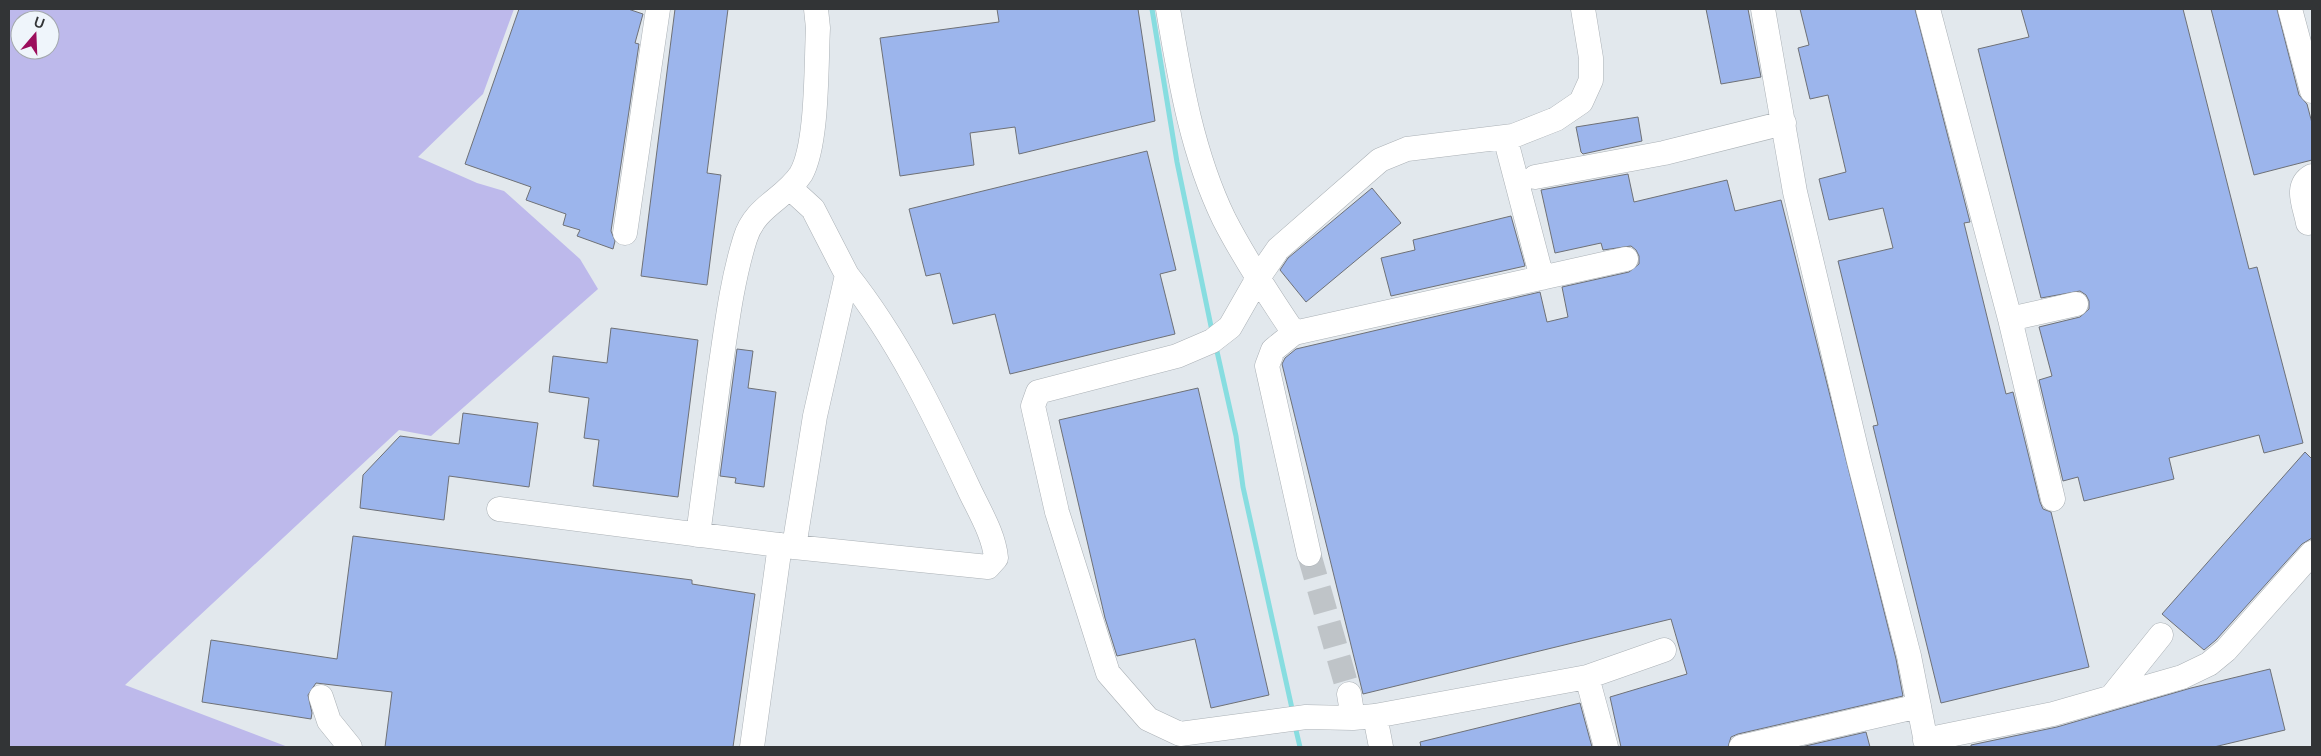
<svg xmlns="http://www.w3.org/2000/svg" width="2321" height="756" font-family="Lato,sans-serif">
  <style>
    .green { fill: #bdb9eb; fill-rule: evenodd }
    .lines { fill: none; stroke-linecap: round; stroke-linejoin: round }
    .stream { stroke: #87dde0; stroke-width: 5 }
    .building { fill: #9cb5ec; stroke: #6e7177 }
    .minor-tunnel { stroke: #bfc4c8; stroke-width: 24; stroke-dasharray: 24 12; stroke-linecap: butt }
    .minor-casing { stroke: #abb1b6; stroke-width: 25 }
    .minor { stroke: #fff; stroke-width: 24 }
  </style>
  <rect width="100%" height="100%" fill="#e2e8ed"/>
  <!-- green -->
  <path class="green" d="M9 9H514L483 94 418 157 477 183 504 191 580 259 598 289 431 436 399 430 125 685 288 747H9ZM20 20H50V50H20Z"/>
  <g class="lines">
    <!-- stream -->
    <path class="stream" d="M1152 9 1177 162 1212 331
      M1216 347 1236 436 1243 487 1293 713
      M1295 726 1300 747"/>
  </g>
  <!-- building -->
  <path class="building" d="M519 9H628L643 14 635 43 639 44 611 231 615 241 613 249 577 236 580 230 563 225 566 214 526 200 531 187 465 164Z
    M675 9H728L707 173 721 175 707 285 641 276Z
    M997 9H1138L1155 121 1019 154 1015 127 970 133 974 165 900 176 880 38 999 22Z
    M1706 9H1748L1761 77 1721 84Z
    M1800 9H1915L1970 222 1964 223 2006 394 2013 392 2040 502 2043 509 2051 512 2089 667 1941 703 1873 426 1878 425 1838 261 1893 248 1883 208 1829 220 1819 179 1846 172 1828 95 1810 99 1798 48 1809 45Z
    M2021 9H2183L2249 269 2257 267 2303 443 2264 453 2259 435 2169 458 2174 479 2084 501 2078 477 2063 481 2039 380 2052 376 2039 327 2080 317 2089 309V301L2086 295 2080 291 2041 298 1978 49 2029 37Z
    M2211 9H2277L2299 95 2307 104 2312 123V160L2254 175Z
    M1638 117 1642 141 1583 154 1581 152 1576 127Z
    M1147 151 1176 270 1160 274 1175 334 1010 374 995 314 953 324 940 273 926 276 909 209Z
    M1628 174 1634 202 1727 180 1735 211 1781 200 1896 659 1903 696 1738 734 1731 737 1728 747H1621L1610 697 1687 674 1671 619 1363 694 1282 364 1285 358 1296 349 1540 292 1547 322 1568 317 1562 287 1629 272 1639 264V256L1636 250 1631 246 1603 250 1601 243 1555 253 1541 190Z
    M1372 188 1401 223 1306 302 1280 270 1288 258Z
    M1511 216 1525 266 1391 296 1381 258 1415 250 1413 240Z
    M611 328 698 340 678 497 593 486 599 440 584 438 589 398 549 392 553 356 607 363Z
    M737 349 753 351 748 388 776 392 764 487 735 483 736 478 720 476Z
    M1198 388 1269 695 1211 708 1195 639 1117 656 1105 618 1059 420Z
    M463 413 538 423 529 487 449 476 444 520 360 508 363 475 400 436 459 444Z
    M2305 452 2312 459V538L2302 544 2216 640 2204 650 2162 614Z
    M353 536 692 580V584L755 594 733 747H385L392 692 316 683 308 695 312 713 311 719 202 702 211 640 337 659Z
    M2270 669 2285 730 2214 747H1971V745L2057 727 2191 688Z
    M1580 703 1592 747H1421L1420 742Z
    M1866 732 1870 747H1801Z"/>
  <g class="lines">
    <!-- minor-tunnel -->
    <path class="minor-tunnel" d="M1309 554 1349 694"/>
    <defs>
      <path id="minor" d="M1168 9C1180 80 1192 153 1224 219 1244 258 1269 296 1294 333
        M1763 9 1795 192 1859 461 1909 656 1927 747
        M1928 9 2010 319 2053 499
        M2290 9 2312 91
        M1505 137 1542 278
        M1535 177 1664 153 1784 123
        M790 188 813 209 847 275 815 416 794 547
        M2308 223C2305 206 2294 186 2312 176
        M625 233 658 9
        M2010 319 2076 304
        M499 509 794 547 988 567 996 558C994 534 978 509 968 487 934 414 898 339 847 275
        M698 535C705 482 712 429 719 377 726 331 731 284 745 239 755 206 784 200 801 174 818 144 816 64 818 28L816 9
        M1309 554 1267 366 1273 350 1294 333 1626 259
        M1587 677 1606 747
        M1349 694 1353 718 1375 716 1587 677 1664 650
        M2112 696 2161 635
        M321 697 329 721 350 747
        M1375 716 1381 747
        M1353 718 1306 717 1180 734 1148 719 1108 673 1057 512 1033 406 1038 392 1177 356 1212 341 1230 327 1258 278 1278 249 1380 160 1407 149 1513 136 1556 119 1581 102 1591 80V58L1583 9
        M1925 740 2053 714 2182 677 2209 664 2226 650 2312 553
        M752 747 780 545
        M1741 747 1919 706"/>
    </defs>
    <!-- minor casing -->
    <use href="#minor" class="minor-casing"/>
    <!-- minor -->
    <use href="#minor" class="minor"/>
  </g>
  <!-- border -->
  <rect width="2321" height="756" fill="none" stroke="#323436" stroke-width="20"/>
  <!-- north arrow -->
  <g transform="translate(35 35) rotate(19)"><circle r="24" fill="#eff5fb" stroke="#a3a8ac"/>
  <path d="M0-4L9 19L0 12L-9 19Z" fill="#9c0e5d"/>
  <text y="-8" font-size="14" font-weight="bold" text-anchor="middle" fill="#323436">U</text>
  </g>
</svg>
